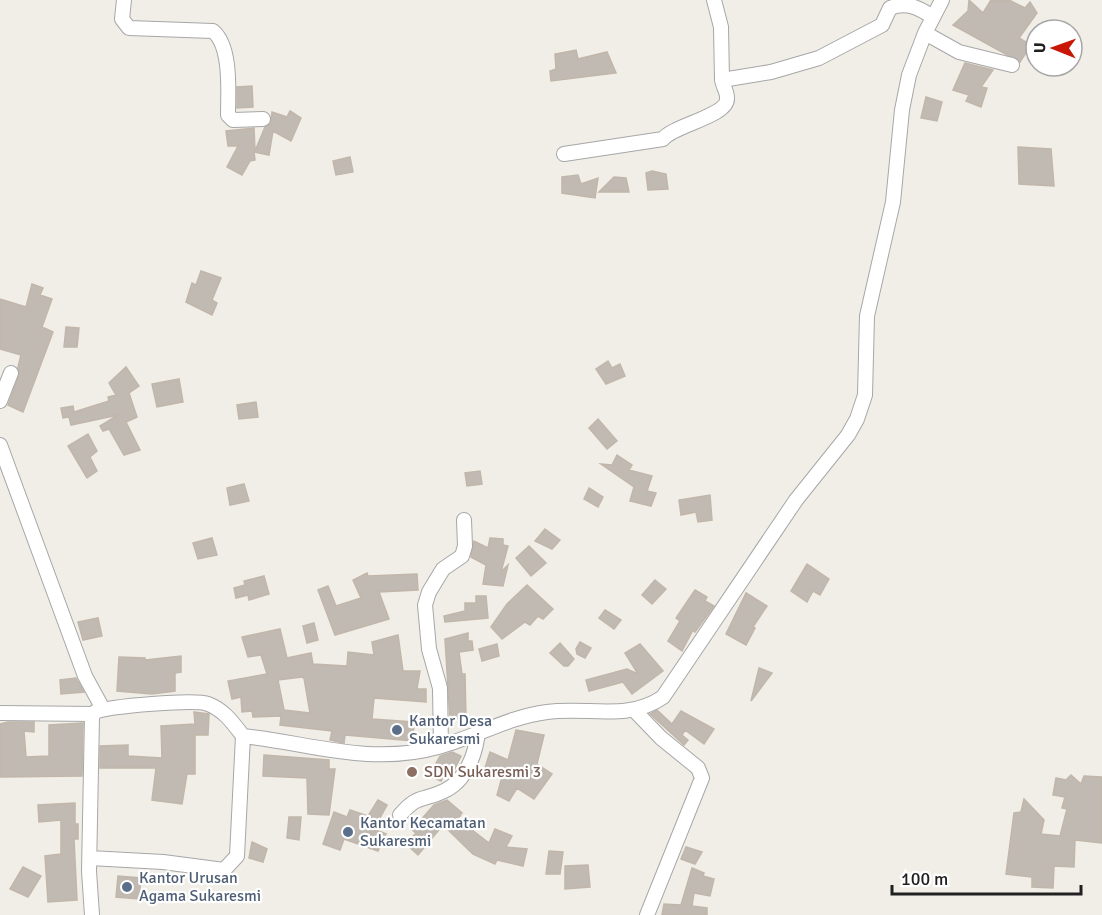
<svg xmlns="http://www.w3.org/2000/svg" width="1102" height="915" font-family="Signika,sans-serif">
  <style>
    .building { fill: #c1bab3; stroke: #c1b6a9; stroke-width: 1.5; fill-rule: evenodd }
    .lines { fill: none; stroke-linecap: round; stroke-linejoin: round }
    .minor-casing { stroke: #a7a7a7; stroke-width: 16 }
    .minor { stroke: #fff; stroke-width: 14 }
    .service-dot { fill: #5c6f8a; stroke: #fff; stroke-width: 2 }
    .education-dot { fill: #8d6e63; stroke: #fff; stroke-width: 2 }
    .labels { text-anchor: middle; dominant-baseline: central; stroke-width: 4.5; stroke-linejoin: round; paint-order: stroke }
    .service-label { font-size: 16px; fill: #4e5e75; stroke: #fff; text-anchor: start }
    .education-label { font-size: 16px; fill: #785e54; stroke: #fff; text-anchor: start }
  </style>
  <rect width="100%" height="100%" fill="#f0eee7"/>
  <!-- building -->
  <path class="building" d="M969 0 983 13 991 0H1009L1025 8 1030 2 1037 13 1019 38 1031 45 1020 62 953 25 968 11Z
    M576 50 578 59 607 52 616 73 551 81 550 71 556 69 555 54Z
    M965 63 993 70 981 87 987 88 981 107 966 101 969 95 953 90Z
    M252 86 253 107 237 108V87Z
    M926 97 942 102 937 121 921 118Z
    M290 111 301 118 291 141 273 131 269 155 254 152 255 160 250 161 242 175 227 167 238 146H228L226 131 254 128 255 151 265 127 271 123 272 112 287 117Z
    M1018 147 1051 149 1054 186 1019 184Z
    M350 157 353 172 336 175 333 161Z
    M652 171 666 174 668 189 648 190 646 173Z
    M578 175 581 184 598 178 595 198 562 193V177Z
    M614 177 626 178 629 192H599Z
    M201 271 221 278 212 300 217 303 212 315 186 302 192 283 196 285Z
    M32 284 43 288 40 295 52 299 42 327 53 332 23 412 8 405 19 376 18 367 21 355 0 349V299L26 307Z
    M66 327 79 328 77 347H64Z
    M608 361 612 368 620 364 625 376 606 384 596 369Z
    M126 367 139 386 129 393 137 417 126 422 140 450 124 455 109 429 103 431 100 426 118 415 71 425 69 417 63 418 61 408 73 406 74 412 109 401 108 397 116 395 109 383Z
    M179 379 183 402 157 407 152 384Z
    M256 402 258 417 239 419 237 405Z
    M598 419 617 441 607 449 589 428Z
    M88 434 97 451 90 457 97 471 87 478 68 446Z
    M617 455 632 465 629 470 652 476 647 491 656 493 651 506 630 501 634 487 601 464 612 465Z
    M480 471 482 484 467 486 465 473Z
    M244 484 249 501 230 505 227 488Z
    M589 488 603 497 598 507 584 499Z
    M710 495 712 520 698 522 696 512 681 515 679 500Z
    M545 529 560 540 552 549 535 541Z
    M212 538 217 555 198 559 193 543Z
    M490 538 503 539V545L508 546 501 572 508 565 503 586 483 584 486 565 471 557 474 541 488 548Z
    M529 546 546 563 531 576 516 558Z
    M807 564 829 579 820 595 813 591 807 602 791 591Z
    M367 573 368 576 417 574 418 590 379 592 389 619 335 635 318 590 328 586 336 606 361 598 353 580Z
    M264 576 269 594 249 600 248 595 236 598 234 588 245 585 244 581Z
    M655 580 666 589 652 604 642 595Z
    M527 585 553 609 543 619 538 616 530 625 525 622 502 639 491 627 507 604Z
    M695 590 707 597 705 601 714 606 695 632 693 630 682 651 668 641 680 621 676 618Z
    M746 593 767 606 753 627 755 628 746 645 726 634Z
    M476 596H486L488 618 445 622 444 616 465 611V603H476Z
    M605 610 621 620 614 629 599 618Z
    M98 618 102 636 83 640 78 622Z
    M314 623 318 640 307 643 303 626Z
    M280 629 287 658 311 653 313 664 347 666 348 652 374 655 372 642 398 635 403 671H420L417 689H426V702L374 698 372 719 414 722 413 741 345 735 344 743 330 740 332 731 280 725 281 716 253 717 252 711 242 712 241 697 232 699 228 681 267 674 261 655 248 657 242 637ZM302 677 304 678 310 713 284 710 278 680Z
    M468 633V641H472L473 650 459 652 462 674H465L466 719H450L445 639Z
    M580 642 591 648 585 658 577 654 576 649Z
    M560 643 574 659 568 666H564L550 653Z
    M497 644 499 656 482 661 479 649Z
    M640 644 663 671 632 694 623 682 589 691 586 680 627 669 638 674 625 653Z
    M181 656V672L175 673V691L152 694 117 691 119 657 145 658V660Z
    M759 668 772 673 751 701Z
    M76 678 84 692 61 694 60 680Z
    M657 710 672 724 681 711 714 729 704 744 685 730 682 735 688 740 684 745 650 714Z
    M194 712 209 714 208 735H195V774H187L182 804 152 800 156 768H100V746L128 745V756L162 758 161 726 195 724Z
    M8 722H34V732L24 731 26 757 49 756V725L83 723 82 776 0 777V724Z
    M516 730 544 735 537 764 552 774 534 799 517 788 509 801 497 795 502 777 484 771 490 752 508 760Z
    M452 752 461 756 452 775 445 774 441 781 429 776 440 756Z
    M264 755 329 760V769H335L329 815 308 814 307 778 263 776Z
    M1071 775 1081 784 1084 776 1102 777V843L1075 840 1074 867 1054 866 1053 888 1032 887V877L1006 874 1014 813 1021 812 1024 799 1044 820 1041 834 1060 836 1067 809 1062 808 1065 797 1053 795 1056 778 1066 780Z
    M378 800 387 805 374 829 386 834 378 851 344 839 340 850 323 844 334 812 347 817 350 810 368 816Z
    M447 800 462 813 458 819 489 843 495 829 512 836 506 847 527 849 523 866 497 860 495 864 473 854 443 825 418 855 406 844 416 833 412 830 434 805Z
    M75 803V824H78V839H74L77 900 48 902 45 856 61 854V820L39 822 38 805Z
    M289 817H301L299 840 287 838Z
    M252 842 267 849 263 862 249 858Z
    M686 847 702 852 695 864 681 859Z
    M549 851 563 852 560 874H546Z
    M588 865 590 887 565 889V866Z
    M23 867 41 876 28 897 10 889Z
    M692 868 704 873 703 876 714 879 710 896 694 893 692 906 707 908V915H662L664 904 681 905Z
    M118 876 141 878 139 899 116 897Z"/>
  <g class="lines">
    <defs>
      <path id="minor" d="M124 0 122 19 129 28 213 31C232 47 228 93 228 115L233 120 263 119
        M714 0 721 27 722 80 771 72 819 58 882 25 890 8C907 1 919 8 933 17
        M925 33 959 52 1012 65
        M564 154 663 139C672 126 727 116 727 99 728 94 723 86 722 80
        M0 401 11 373
        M0 445 85 676 103 709
        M634 710 661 738 698 768 702 778 647 915
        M0 713 93 714
        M441 746 440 688 429 649 425 605 429 592 443 569 462 556 465 546 464 520
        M400 815C419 793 422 802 444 791 466 781 476 754 478 731
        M90 858 163 862 224 870 237 856 243 736
        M92 915 89 871 92 717 95 712C110 706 195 699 208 704 224 710 233 723 243 736 310 743 370 766 438 747 476 737 508 717 547 712 587 706 627 722 663 697L796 500 848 435 857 419 865 395 867 316 893 202 902 110 909 75 925 33 942 0"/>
    </defs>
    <!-- minor casing -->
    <use href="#minor" class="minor-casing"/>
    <!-- minor -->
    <use href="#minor" class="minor"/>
  </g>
  <!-- markers -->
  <g class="service-dot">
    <circle cx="397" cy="730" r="6"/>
    <circle cx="348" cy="832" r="6"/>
    <circle cx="127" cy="887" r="6"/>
  </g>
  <circle class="education-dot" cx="412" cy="772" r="6"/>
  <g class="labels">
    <!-- service labels -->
    <g class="service-label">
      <text x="409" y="721">Kantor Desa<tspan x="409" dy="18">Sukaresmi</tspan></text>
      <text x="360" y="823">Kantor Kecamatan<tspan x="360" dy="18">Sukaresmi</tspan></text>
      <text x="139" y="878">Kantor Urusan<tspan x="139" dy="18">Agama Sukaresmi</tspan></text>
    </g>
    <!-- education labels -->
    <g class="education-label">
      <text x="424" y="772">SDN Sukaresmi 3</text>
    </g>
  </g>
  <!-- north arrow -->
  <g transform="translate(1054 48) rotate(271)"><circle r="28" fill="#ffffff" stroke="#a6a6a6" stroke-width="1.5"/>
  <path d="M0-4.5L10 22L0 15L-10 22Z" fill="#c91607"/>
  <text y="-9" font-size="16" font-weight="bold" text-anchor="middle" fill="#202020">U</text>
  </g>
  <!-- scale -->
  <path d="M892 885v9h189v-9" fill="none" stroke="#202020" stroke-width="3"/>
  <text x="901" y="885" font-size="18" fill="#202020" stroke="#ffffff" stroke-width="4.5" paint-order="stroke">100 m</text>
</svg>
